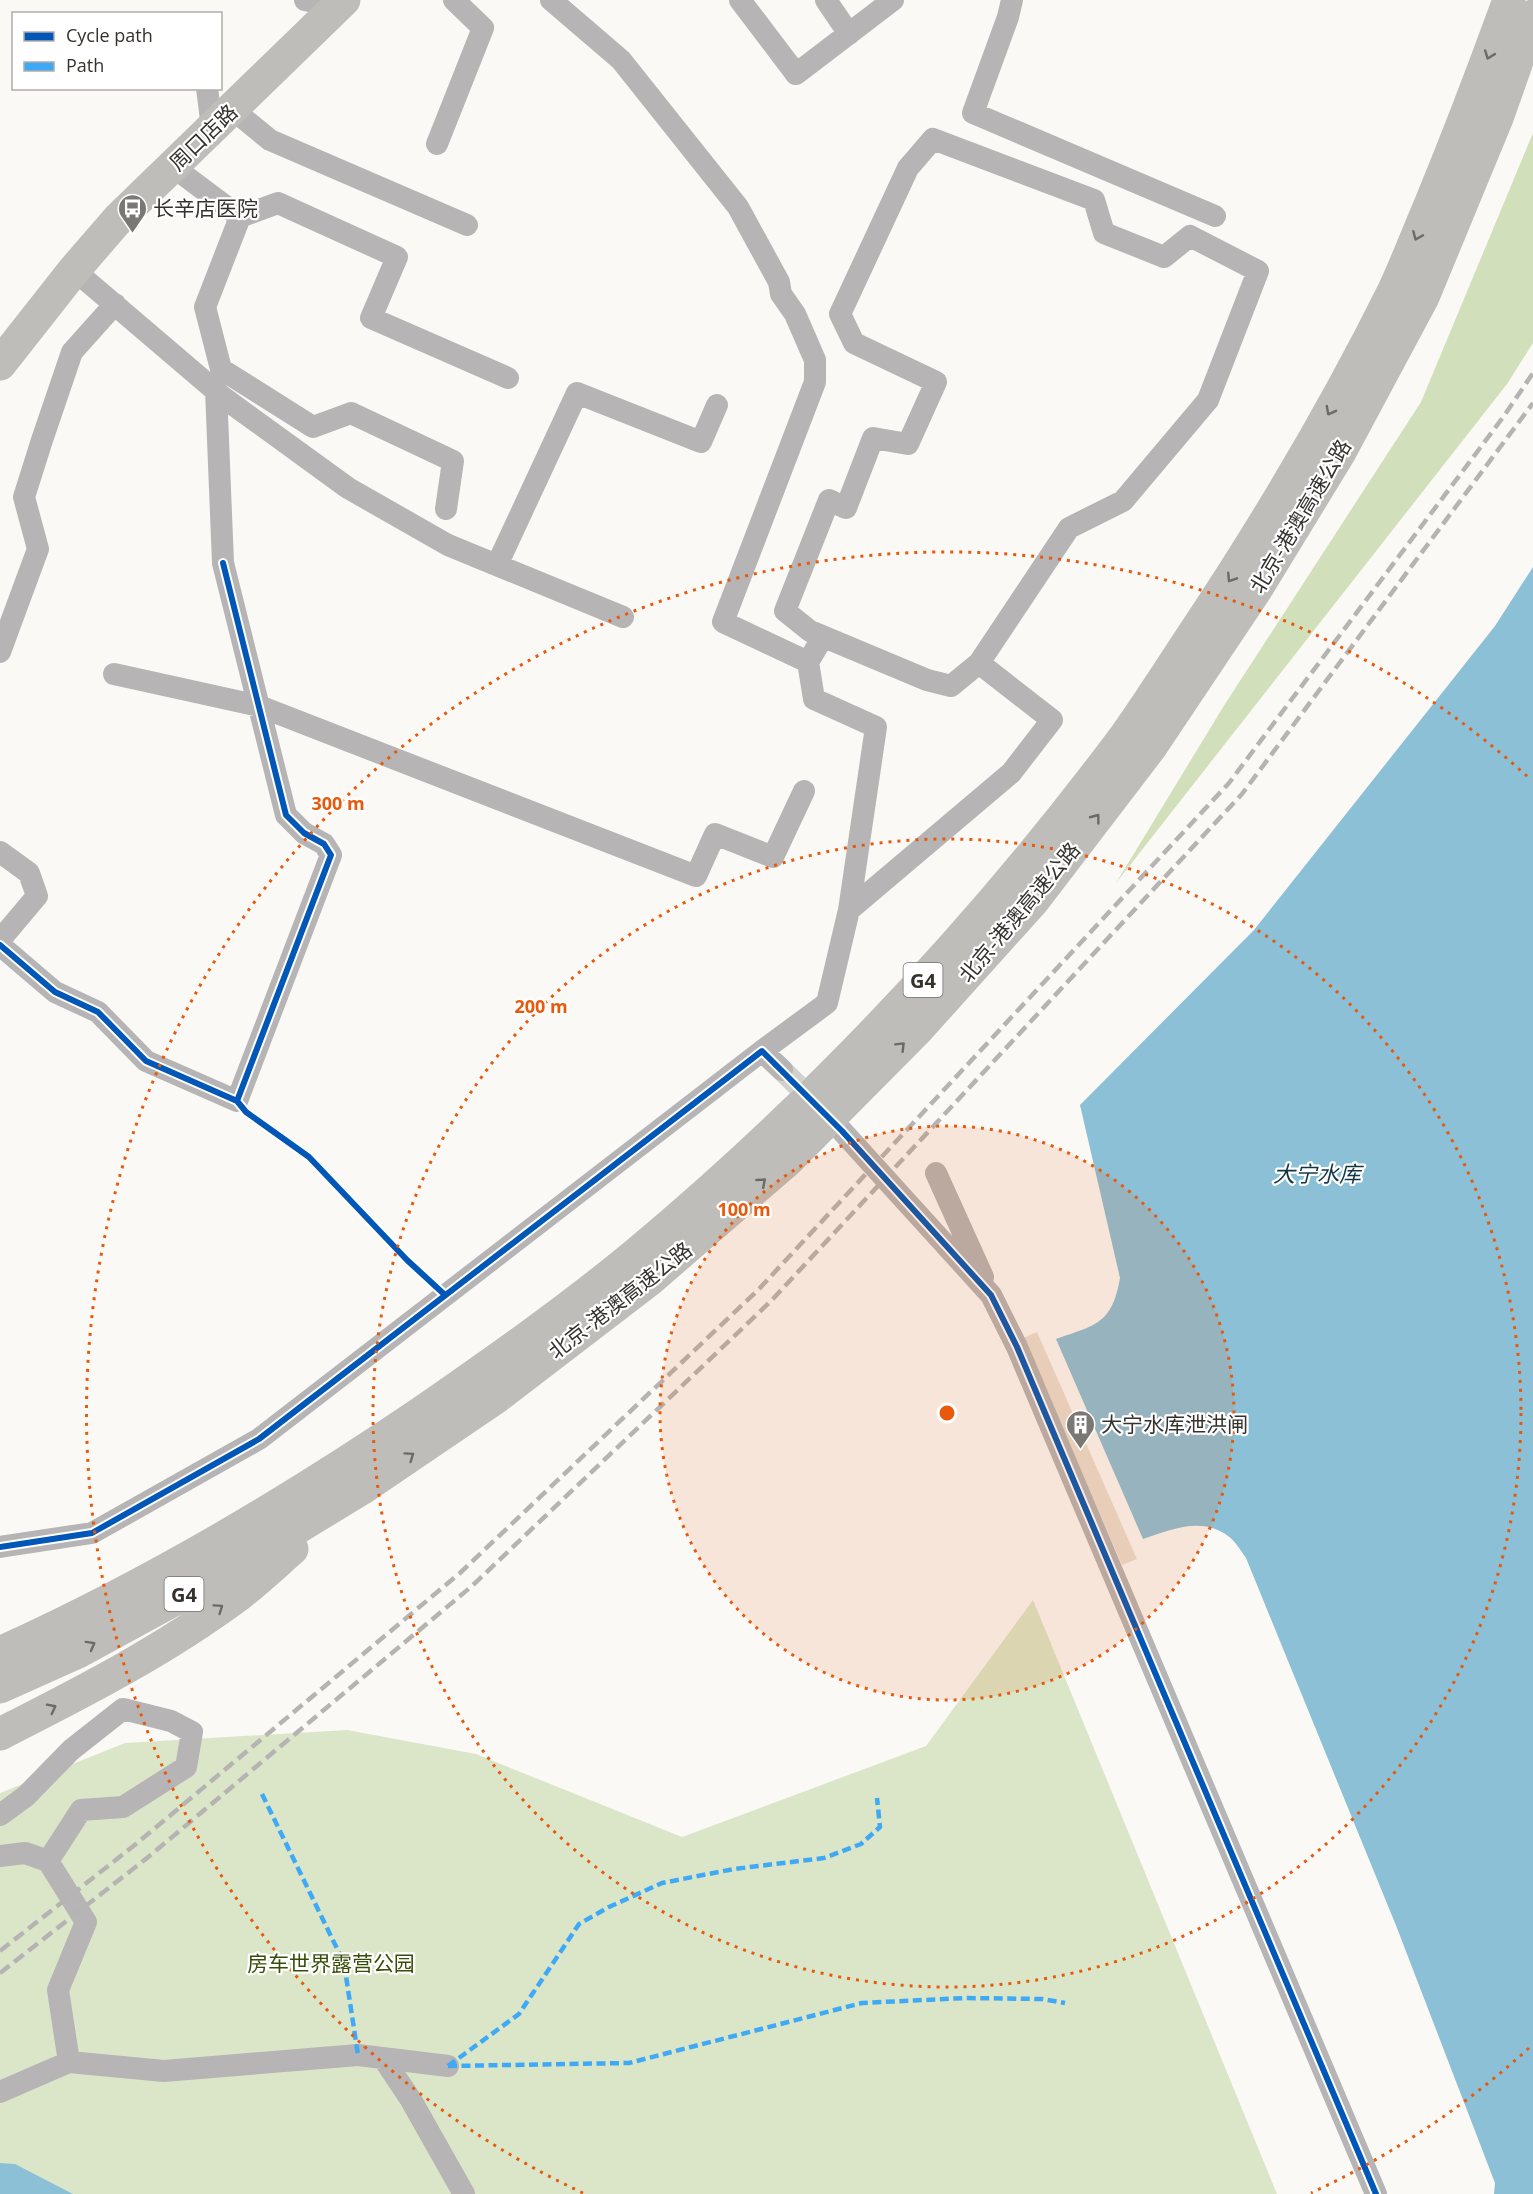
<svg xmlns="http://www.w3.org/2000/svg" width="1533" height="2194" font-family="'Open Sans','Noto Sans SC',sans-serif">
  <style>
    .green { fill: #dbe6c9 }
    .forest { fill: #d1dfbb }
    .water { fill: #8cc0d6 }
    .building { fill: #e9dfd2 }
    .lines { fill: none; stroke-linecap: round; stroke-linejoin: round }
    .minor-tunnel { stroke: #d3d1ce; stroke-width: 22; stroke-dasharray: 22 11; stroke-linecap: butt }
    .minor { stroke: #b6b4b4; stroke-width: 22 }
    .highway { stroke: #bfbdba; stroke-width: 33 }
    .rail { stroke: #b6b4b3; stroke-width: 4.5; stroke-dasharray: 12 6; stroke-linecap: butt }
    .quiet { stroke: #3fa9f5; stroke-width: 4.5; stroke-dasharray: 9 4.5; stroke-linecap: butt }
    .cycleway-casing { stroke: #fff; stroke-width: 10 }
    .cycleway { stroke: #0057b8; stroke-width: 6 }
    .oneway { stroke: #6c6a66 }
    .ring { fill: none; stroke: #e8590c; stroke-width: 3; stroke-dasharray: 3 6 }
    .labels { text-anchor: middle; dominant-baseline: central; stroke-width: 4.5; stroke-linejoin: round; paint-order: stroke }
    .shield { fill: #fff; stroke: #72706d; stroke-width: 1.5 }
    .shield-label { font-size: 20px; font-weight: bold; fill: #35322e }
    .street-label { font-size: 21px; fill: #35322e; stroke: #fff }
    .poi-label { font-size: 21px; fill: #35322e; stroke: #fff; text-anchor: start }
    .park-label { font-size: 21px; fill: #384e08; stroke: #fff }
    .water-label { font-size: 22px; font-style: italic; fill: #123544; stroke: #fff }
    .centre { fill: #e8590c; stroke: #fff; stroke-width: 3 }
    .ring-label { font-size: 18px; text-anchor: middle; font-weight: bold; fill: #e8590c; stroke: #fff; stroke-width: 4.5; stroke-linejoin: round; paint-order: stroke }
  </style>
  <rect width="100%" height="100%" fill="#fbf9f6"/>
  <!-- green -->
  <path class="green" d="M1033 1600 1277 2194H0V1793L125 1743 347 1730 476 1754 682 1837 926 1746Z"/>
  <!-- forest -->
  <path class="forest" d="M1533 133V343L1507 384 1116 883 1225 704 1421 402Z"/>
  <!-- water -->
  <path class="water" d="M1533 567V2194H1494L1495 2183 1397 1928 1246 1558C1241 1551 1235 1541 1228 1536 1201 1516 1171 1530 1143 1539L1056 1339C1096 1325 1112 1324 1120 1278L1080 1105 1254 930 1495 626Z
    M0 2163 15 2164 73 2194H0Z"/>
  <!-- building -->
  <path class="building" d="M1037 1332 1137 1559 1122 1565 1023 1338Z"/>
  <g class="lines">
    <!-- minor-tunnel -->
    <path class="minor-tunnel" d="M782 1070 819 1107"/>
    <!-- minor -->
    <path class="minor" d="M305 0 337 7
      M551 0 621 60 738 207 779 282 781 294 795 314 815 360V382L723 622 808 662
      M740 0 796 74 893 0
      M826 0 849 34
      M1012 0 1008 17 973 113 1215 216
      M207 88 212 128
      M232 109 270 140 467 225
      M437 144 483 28 454 0
      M172 166 240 217 205 307 221 369 313 427 351 413 453 461 446 509
      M240 217 278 203 397 257 371 318 508 378
      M74 270 224 398 348 488 448 545 623 617
      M497 565 577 393 701 442 717 405
      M0 652 38 549 24 497 42 440 72 352 115 304
      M114 674 259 706 696 876 715 834 773 857 804 791
      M0 852 29 873 37 896 0 940
      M849 910 1011 773 1052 720 979 663 1069 528 1123 501 1208 400 1258 271 1190 236 1164 257 1104 233 1094 200 933 139 908 168 840 314 854 343 936 382 908 444 873 438 846 508 829 500 785 611 810 631 927 680 951 686 979 663
      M0 945 55 992 98 1012 146 1061 237 1101 331 855 324 844 304 833 286 815 223 563 216 390
      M762 1051 782 1070
      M842 1131 991 1295 1017 1347 1376 2194
      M936 1173 983 1277
      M0 1547 92 1533 259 1439 762 1051 827 1003 849 910 876 727 814 699 808 662 823 637
      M0 1815 26 1796 71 1750 123 1709 171 1721 192 1732 186 1767 123 1807 81 1810 48 1861
      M0 1856 25 1853 48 1861 86 1922 58 1990 69 2062 164 2071 358 2055 448 2066
      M383 2058 411 2100 464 2194
      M0 2092 69 2062"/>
    <!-- highway -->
    <path class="highway" d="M0 364 74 270 119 218 344 0
      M0 1653C148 1586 287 1504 421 1413 493 1363 567 1311 635 1255 818 1102 983 927 1126 735 1148 704 1169 671 1190 639 1265 527 1334 411 1394 290 1407 262 1418 233 1430 205 1458 137 1484 69 1509 0
      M0 1687 78 1652 221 1574 361 1489 498 1396 648 1281 788 1160 916 1031 1033 901 1150 748 1257 588 1340 452 1423 297 1497 118 1533 16
      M0 1734C83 1692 165 1650 240 1594 258 1580 275 1564 292 1549"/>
    <!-- rail -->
    <path class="rail" d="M0 1951 136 1844 460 1573 759 1289 1229 783 1504 416 1533 373
      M0 1973 147 1858 472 1586 771 1301 1242 794 1533 403"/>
    <!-- quiet -->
    <path class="quiet" d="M262 1794 344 1963 358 2055
      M448 2066 629 2063 862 2003 965 1998 1042 1999 1065 2003
      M448 2066 519 2014 579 1924 609 1907 662 1883 734 1869 824 1858 861 1844 880 1827 877 1798"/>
    <defs>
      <path id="cycleway" d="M0 945 55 992 98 1012 146 1061 237 1101 331 855 324 844 304 833 286 815 223 563
        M237 1101 246 1112 309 1157 407 1260 445 1295
        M0 1547 92 1533 259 1439 762 1051 842 1131 991 1295 1017 1347 1376 2194"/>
    </defs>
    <!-- cycleway casing -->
    <use href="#cycleway" class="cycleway-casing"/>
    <!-- cycleway -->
    <use href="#cycleway" class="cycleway"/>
  </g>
  <!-- one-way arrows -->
  <defs><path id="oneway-chevron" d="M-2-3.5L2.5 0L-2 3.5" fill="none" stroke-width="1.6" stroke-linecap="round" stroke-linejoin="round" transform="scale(1.5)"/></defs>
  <g class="oneway">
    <use href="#oneway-chevron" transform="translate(1489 55) rotate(110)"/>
    <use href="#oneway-chevron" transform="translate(1417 236) rotate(113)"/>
    <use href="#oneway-chevron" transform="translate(1330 411) rotate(118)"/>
    <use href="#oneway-chevron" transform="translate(1231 578) rotate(123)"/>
    <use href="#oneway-chevron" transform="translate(1096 818) rotate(-53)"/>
    <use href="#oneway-chevron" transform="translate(901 1046) rotate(-45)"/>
    <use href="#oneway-chevron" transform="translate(762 1182) rotate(-41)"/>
    <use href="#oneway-chevron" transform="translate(410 1456) rotate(-35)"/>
    <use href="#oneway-chevron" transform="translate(219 1608) rotate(-35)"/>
    <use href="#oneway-chevron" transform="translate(91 1645) rotate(-29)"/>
    <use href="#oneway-chevron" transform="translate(52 1708) rotate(-27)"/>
  </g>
  <!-- distance rings -->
  <circle cx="947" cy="1413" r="287" fill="#e8590c" fill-opacity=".12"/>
  <g class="ring">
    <circle cx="947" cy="1413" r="287"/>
    <circle cx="947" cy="1413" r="574"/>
    <path d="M1529 2048A861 861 0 0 1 1311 2193M583 2193A861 861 0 1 1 1529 778"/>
  </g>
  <!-- icons -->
  <defs>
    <symbol id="bus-pin" viewBox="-11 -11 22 30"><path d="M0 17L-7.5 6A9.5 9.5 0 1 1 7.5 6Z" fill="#7a7874" stroke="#fff"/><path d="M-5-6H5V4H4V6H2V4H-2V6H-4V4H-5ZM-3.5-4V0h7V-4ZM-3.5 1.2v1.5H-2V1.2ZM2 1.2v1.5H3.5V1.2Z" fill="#fff"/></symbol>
    <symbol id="building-pin" viewBox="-11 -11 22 30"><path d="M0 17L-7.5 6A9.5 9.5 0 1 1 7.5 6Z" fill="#7a7874" stroke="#fff"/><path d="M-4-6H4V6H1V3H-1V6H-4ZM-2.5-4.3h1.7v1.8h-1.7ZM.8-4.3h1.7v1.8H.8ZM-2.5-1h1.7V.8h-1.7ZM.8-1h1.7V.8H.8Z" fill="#fff"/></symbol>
  </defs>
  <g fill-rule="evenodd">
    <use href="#bus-pin" x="116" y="192" width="33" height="45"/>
    <use href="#building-pin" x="1064" y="1408" width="33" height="45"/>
  </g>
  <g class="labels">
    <!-- shield labels -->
    <g class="shield">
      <rect x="903.5" y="963" width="39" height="34" rx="4.5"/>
      <rect x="164.5" y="1577" width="39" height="34" rx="4.5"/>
    </g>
    <g class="shield-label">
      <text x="923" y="980">G4</text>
      <text x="184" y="1594">G4</text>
    </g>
    <!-- street labels -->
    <g class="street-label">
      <text transform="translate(203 137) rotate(-44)">周口店路</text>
      <text transform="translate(1300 516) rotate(-59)">北京-港澳高速公路</text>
      <text transform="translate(1019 912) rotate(-50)">北京-港澳高速公路</text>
      <text transform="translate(620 1300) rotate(-38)">北京-港澳高速公路</text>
    </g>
    <!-- poi labels -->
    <g class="poi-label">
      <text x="153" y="208">长辛店医院</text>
      <text x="1101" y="1424">大宁水库泄洪闸</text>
    </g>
    <!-- park labels -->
    <g class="park-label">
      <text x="331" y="1963">房车世界露营公园</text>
    </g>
    <!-- water labels -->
    <g class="water-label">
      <text x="1317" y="1173">大宁水库</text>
    </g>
  </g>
  <circle cx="947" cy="1413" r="9" class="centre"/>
  <g class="ring-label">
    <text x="338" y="810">300 m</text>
    <text x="541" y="1013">200 m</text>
    <text x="744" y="1216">100 m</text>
  </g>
  <!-- legend -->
  <rect x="12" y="12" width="210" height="78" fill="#ffffff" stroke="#aeadab" stroke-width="1.5"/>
  <rect x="24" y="32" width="30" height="9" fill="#0057b8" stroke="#aeadab" stroke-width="1.5"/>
  <text x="66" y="42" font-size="18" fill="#35322e">Cycle path</text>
  <rect x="24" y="62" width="30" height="9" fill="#3fa9f5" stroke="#aeadab" stroke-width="1.5"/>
  <text x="66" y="72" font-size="18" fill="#35322e">Path</text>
</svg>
